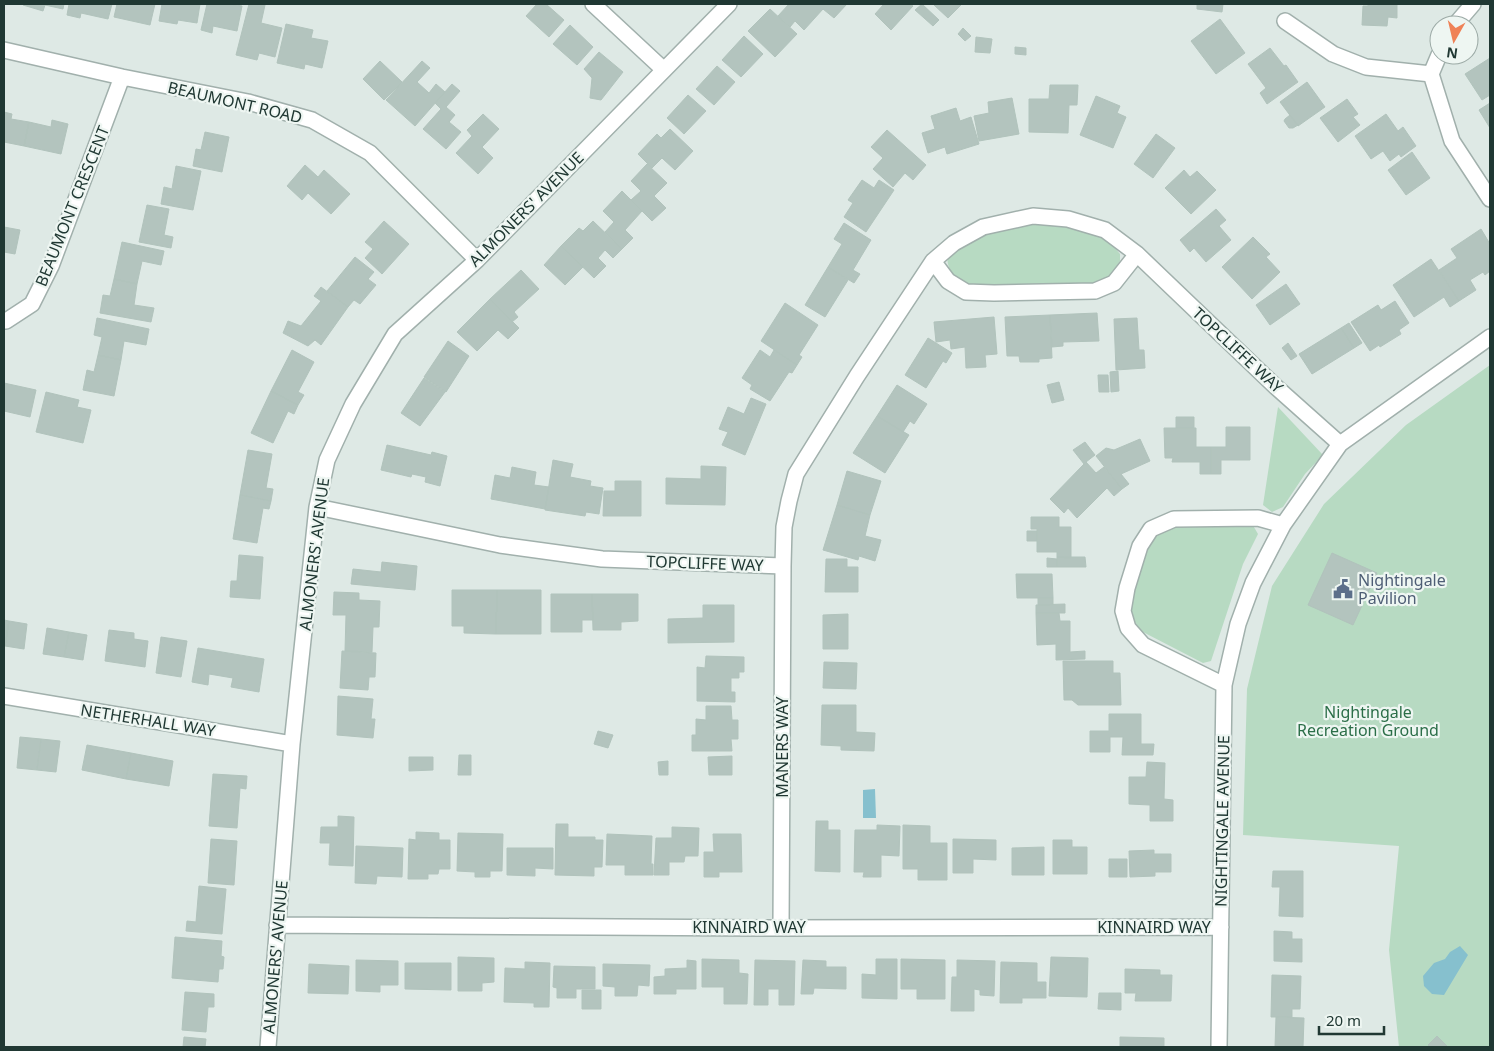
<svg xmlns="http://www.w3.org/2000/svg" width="1494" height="1051" font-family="'Noto Sans',sans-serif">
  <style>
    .green { fill: #b7dac2 }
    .water { fill: #86c0ce }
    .building { fill: #b3c4be; stroke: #b1c3bc }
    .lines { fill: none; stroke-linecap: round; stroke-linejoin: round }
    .minor-casing { stroke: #a1b0ac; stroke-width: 18 }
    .minor { stroke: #fff; stroke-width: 15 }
    .labels { text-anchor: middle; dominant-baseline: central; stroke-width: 4.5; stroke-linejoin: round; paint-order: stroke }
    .street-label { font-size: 16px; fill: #203833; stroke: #eef6f2 }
    .service-label { font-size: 16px; fill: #4e5e75; stroke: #eef6f2; text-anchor: start }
    .park-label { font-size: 16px; fill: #2b6e48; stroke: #eef6f2 }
  </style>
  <rect width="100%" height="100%" fill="#dee9e5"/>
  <!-- green -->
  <path class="green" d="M1032 220 1068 224 1104 235 1120 254V261L1108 279 1093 286 970 285C965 282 960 280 956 277 952 274 949 269 948 264 941 239 1014 225 1032 220Z
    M1490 365V1047H1399L1389 950 1399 846 1243 835 1247 689 1272 586 1324 504 1406 425Z
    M1278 407 1323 455 1305 474 1283 507 1272 512 1263 505Z
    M1173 522H1251L1258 534 1243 564 1211 661 1203 663 1141 631 1133 619 1128 609 1131 585 1154 531Z"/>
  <!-- water -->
  <path class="water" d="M875 789 876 818H863V790Z
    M1460 946 1468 955 1444 995 1432 994 1424 986 1423 976 1434 963 1445 959 1450 952Z"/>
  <!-- building -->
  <path class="building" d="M23 4H64L63 9 45 5 43 11 23 5Z
    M69 4H112L108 19 81 13 80 18 67 15Z
    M117 4H155L150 25 114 17Z
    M162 4H200L197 23 178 20 177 24 159 21Z
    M207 4H230L242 6 237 31 213 26 212 33 201 30Z
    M249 4 265 5 261 23 282 28 275 57 259 53 257 60 236 55Z
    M537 4H546L564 20 549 37 526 16Z
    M789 4H847L834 18 823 9 804 30 795 21 790 27 778 16Z
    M884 4H910L913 6 891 30 875 14Z
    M922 4 939 20 933 26 915 10Z
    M935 4H962L948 18 934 5Z
    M1197 4H1223L1222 12 1197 9Z
    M1368 4H1397V18L1388 17 1387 26 1362 25 1363 6H1368Z
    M770 9 797 34 775 57 748 31Z
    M1220 19 1245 53 1216 74 1191 41Z
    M286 24 313 30 311 38 328 41 322 68 305 64 304 69 277 63Z
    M570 25 593 47 577 65 553 44Z
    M963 28 971 36 965 41 958 34Z
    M744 36 763 54 741 77 722 60Z
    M976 37 992 39 990 53 975 52Z
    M1015 47 1026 48V55L1015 54Z
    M1270 48 1284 66 1286 65 1298 82 1267 104 1260 93 1266 88 1248 64Z
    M599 52 623 72 601 100 590 98 592 78 584 69Z
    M1490 58V95L1482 100 1465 74Z
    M380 61 402 82 384 100 363 79Z
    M422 61 430 68 417 82 429 93 436 84 445 92 415 126 386 100Z
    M717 66 735 82 714 105 696 89Z
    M1307 82 1325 107 1298 126 1280 102Z
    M452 84 460 91 446 107 455 115 449 122 461 132 446 149 423 129 441 109 435 103Z
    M1050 85H1078L1077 105H1069L1068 133 1029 132V99H1049Z
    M688 95 706 111 684 134 667 118Z
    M1096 96 1120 106 1117 113 1126 117 1113 148 1080 135Z
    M1012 98 1019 134 979 141 974 116 989 113 988 102Z
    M1347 99 1358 114 1353 117 1360 125 1338 142 1320 118Z
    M1490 103V128L1479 110Z
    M956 108 960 121 971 117 979 144 947 154 945 147 928 153 922 133 935 129 931 116Z
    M4 112 12 114 11 119 29 122 24 146 4 142Z
    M483 114 499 129 482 147 493 158 478 174 456 153 472 136 467 130Z
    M1386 114 1398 131 1403 127 1416 146 1401 157 1399 154 1390 161 1383 151 1371 159 1355 136Z
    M1290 115 1298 125 1293 128H1289L1284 121 1285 119Z
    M52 120 68 124 61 154 24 146 29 122 51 127Z
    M670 129 693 151 675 170 662 158 652 168 638 154 657 134 661 138Z
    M887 130 926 165 913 180 905 173 893 187 873 169 883 158 871 147Z
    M205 132 229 137 222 172 193 166 196 149 201 150Z
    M1156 134 1175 148 1153 178 1134 164Z
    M1412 152 1430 178 1406 195 1388 170Z
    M647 164 667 183 654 196 666 208 652 221 631 200 641 191 631 181Z
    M305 165 318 177 324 170 350 194 331 214 308 193 302 200 287 186Z
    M176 166 201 171 193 210 161 204 164 187 172 189Z
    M1184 170 1190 177 1197 171 1216 190 1191 214 1165 188Z
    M862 180 874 188 879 180 894 190 866 232 844 217 853 203 848 200Z
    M622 191 642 211 625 230 633 238 622 249 605 232 614 222 603 211Z
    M147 205 169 209 164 235 173 237 171 248 139 242Z
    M1216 209 1226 220 1219 226 1231 240 1206 262 1194 248 1190 252 1180 240Z
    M384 221 409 244 382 274 365 258 373 249 365 242Z
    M593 221 622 249 613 258 605 250 598 258 606 266 594 278 561 246 579 228 583 231Z
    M844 223 871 240 853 270 860 274 854 283 828 267 842 244 834 239Z
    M4 227 20 230 15 254 4 252Z
    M1481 229 1490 244V271L1485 275 1483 272 1470 280 1476 290 1459 301 1439 270 1457 258 1451 249Z
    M1253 237 1270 254 1266 257 1280 272 1252 299 1222 267Z
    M122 242 164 251 161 265 142 261 137 284 114 279Z
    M561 246 583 267 565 285 544 265Z
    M355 257 374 272 368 279 376 285 360 304 354 300 348 307 327 291Z
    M1431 259 1459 301 1450 307 1444 297 1414 317 1393 285Z
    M828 267 848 280 825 317 805 305Z
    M521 270 539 289 514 312 518 317 512 322 490 299Z
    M114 279 137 284 134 305 154 308 151 322 100 313 103 295 110 296Z
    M1286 284 1300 304 1270 325 1256 305Z
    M321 287 348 307 321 345 315 340 308 346 283 333 288 321 301 326 321 301 314 296Z
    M490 299 519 328 508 339 498 330 477 351 457 332Z
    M1395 301 1409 323 1399 330 1401 334 1380 347 1379 345 1370 351 1351 322 1378 305 1381 310Z
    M785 303 818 325 799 355 802 357 797 365 761 341Z
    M1097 313 1099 341 1063 342V346L1052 347 1050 315Z
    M1050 315 1052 358 1039 359V362H1020L1019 356H1007L1005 317Z
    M994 317 997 354 985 355 986 367 966 368 965 347 951 349 950 340 936 342 934 322Z
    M97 318 149 329 146 345 124 341 121 360 98 355 102 337 94 335Z
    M1137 318 1139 350H1144L1145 368 1116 370 1114 319Z
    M1349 323 1362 343 1354 348 1341 328Z
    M1341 328 1354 348 1312 374 1299 354Z
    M928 338 952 353 946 363 943 361 926 388 905 375Z
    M448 341 469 356 446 392 424 377Z
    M1288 343 1297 356 1291 360 1282 348Z
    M292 350 314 362 298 392 304 395 298 405 271 391Z
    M760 350 770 357 774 350 797 365 792 373 789 372 770 401 750 389 752 385 742 378Z
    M98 355 121 360 114 396 83 390 87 370 94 372Z
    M1118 371 1119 391 1111 392 1110 372Z
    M1098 375H1108L1109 392H1099Z
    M424 378 445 392 420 426 401 413Z
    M1059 382 1064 400 1052 403 1047 385Z
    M4 383 36 390 30 417 4 411Z
    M897 385 927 404 914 424 910 421 903 432 877 416Z
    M271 391 298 405 294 414 288 411 273 443 251 433Z
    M46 392 79 400 77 407 91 410 83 443 36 432Z
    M751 398 766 404 745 455 722 445 728 432 719 429 728 407 744 414Z
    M877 416 909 435 885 473 853 453Z
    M1176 417H1194V428H1176Z
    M1226 427H1250V460H1221V474H1211V447H1226Z
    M1164 428H1196V447H1211V474H1200V462H1172L1173 458H1165Z
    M1140 439 1150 461 1121 474 1129 484 1122 489 1096 456 1106 448 1114 450Z
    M1085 442 1095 455 1086 462 1096 473 1104 467 1122 489 1114 496 1107 488 1077 518 1068 508 1064 513 1050 499 1084 464 1073 450Z
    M387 445 431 455 432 452 447 456 440 486 425 482 426 477 412 474 411 477 381 470Z
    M248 450 272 454 266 488 273 489 271 501 240 495Z
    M553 460 573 464 570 477 591 481 590 486 603 488 599 514 586 512 585 516 545 510Z
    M701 466 726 467 725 505 666 504V478L701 479Z
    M512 467 536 472 534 485 549 487 545 509 491 499 495 475 510 478Z
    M847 471 881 481 870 515 837 505Z
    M615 481H641V516H603L604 491H615Z
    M240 495 271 501 269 509 263 508 257 543 233 539Z
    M837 505 870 515 865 536 881 540 875 561 859 556 858 560 823 550Z
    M1031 517H1059V527H1071V558L1057 557V552H1037V529H1031Z
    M1027 531H1037V541H1027Z
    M1332 553 1377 573 1353 625 1308 605Z
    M239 555 263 557 260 599 230 597 231 581H237Z
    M1057 557H1085L1086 567H1057Z
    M1047 558 1057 559V567H1047Z
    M826 559H847V567H858V592H825Z
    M382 562 417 566 415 590 351 584 353 569 381 572Z
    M1016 574H1052L1053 598H1017Z
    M452 590H497L496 634 464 633V626H452Z
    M497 590H541V634H496Z
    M334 592 359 593V600L380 601 379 627H373L372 652 345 651 346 615H333Z
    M551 594H592L593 620H582V632H551Z
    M592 594H638V621L621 622V630H593Z
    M1038 598H1053V605H1038Z
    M1065 604V613H1036V605Z
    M703 605H734V642L668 643V619L703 618Z
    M1036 613H1059L1060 621H1070V652L1085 651V659L1056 660V644L1037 645Z
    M848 614V649H823V615Z
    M4 620 9 621 5 646H4Z
    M9 621 27 624 24 649 5 646Z
    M47 628 69 632 64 657 43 654Z
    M109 630 134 633V639L148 641 145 667 105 661Z
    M69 632 87 635 83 660 64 657Z
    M161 637 187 641 181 677 156 673Z
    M198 648 264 659 259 692 231 687 233 678 209 674 208 685 192 682Z
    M342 651 376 653 375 677H369L368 690 340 688Z
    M706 656 744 657V672H739V678H731V692H735V702L697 701V667L705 668Z
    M1063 661H1113V673H1120L1121 705H1078L1072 700H1064Z
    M824 662 857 663 856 689 823 688Z
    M338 696 373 699 371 719H375L373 738 337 735Z
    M822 705H856V732L875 733 874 751 841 750V746L821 745Z
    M706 706H731L732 720H738V739H731L732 751H692V735H696V719L706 720Z
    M1109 714H1141V744H1154L1153 755H1122L1123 737H1110V752H1090V731H1109Z
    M598 731 613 735 608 748 594 744Z
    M20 737 41 739 37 770 17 768Z
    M41 739 60 741 56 772 37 770Z
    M87 745 131 753 126 779 82 770Z
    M131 753 173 761 169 786 126 779Z
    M459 755H471V775H458Z
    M732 756V775H709L708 757Z
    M409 757H433V770L409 771Z
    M668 761V775H659L658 762Z
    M1147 762 1165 763 1164 799 1173 800V821H1150V805L1129 804V777H1146Z
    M213 774 247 776 246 789 240 788 237 828 209 826Z
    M338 816 354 817 353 866 329 865 330 843H320L321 827H338Z
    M816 821H828V830H840V872L815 871Z
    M556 824H568V837H595V840H603L602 867H594V876L555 875Z
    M877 825 900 826 899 856 881 855V877H863L864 872H854L855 830H877Z
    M903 825 930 826V843H947V880H918V869H903Z
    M672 827 699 828 698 856H685L684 862H669V875H654L656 838H672Z
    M416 832 439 833V840H450V869H439L438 874H428V879H408L409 839 416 840Z
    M458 833 503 834 502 871H490V877H475V872L457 871Z
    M607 834 652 836 651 864H653V875H625V865H606Z
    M713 834H741L742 872H719V877H704V852H714Z
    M211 839 237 841 234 885 208 883Z
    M953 839 996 840V860L973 859V873H953Z
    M1053 840H1072V847H1087V874H1053Z
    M356 846 403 848 402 877 377 876 376 884 355 883Z
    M1044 847V875H1012V848Z
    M507 848H553V869L535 868V876L507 875Z
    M1154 850V854H1171V872H1155V876L1130 877 1129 851Z
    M1109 859H1127V877H1109Z
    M1273 871H1303V917L1279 916 1280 887H1272Z
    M199 886 226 889 222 934 186 931 187 921 196 922Z
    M1274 931 1292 932V939H1302V962L1274 961Z
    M175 937 222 941 221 956 224 957 223 969H219L218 982 172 978Z
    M458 957 494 958V982L482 983V991H458Z
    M1051 957 1088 958 1087 997 1049 996Z
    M702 959 739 960V973L748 974 747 1004H724V987H702Z
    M876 959H897V999L862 998V974L876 975Z
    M901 959 945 960V999H917V989H901Z
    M356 960 398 961V985H380V992L356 991Z
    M687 960 696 961V989H676V994H654V977L665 976V969L687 968Z
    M755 960 795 961 794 1005H779V989H768V1005H754Z
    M803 960 826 961V967H846V989L814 988 813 994H801Z
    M957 960 995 961 994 996 980 995V990L974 989V1011H951L952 977H957Z
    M525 962 550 963 549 1007H534V1003L504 1002 505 968 525 969Z
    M1001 962 1037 963V982H1046V998H1022V1003H1000Z
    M405 963H451V990L405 989Z
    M309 964 349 966 348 994 308 993Z
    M603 964 650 965 649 986 638 985 637 996H615V987L603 986Z
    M554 966 595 967V989H576V998H557V988L553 987Z
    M1125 969 1160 970V975H1172L1171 1001H1135L1136 993H1125Z
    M1272 975 1301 976 1300 1009H1292V1017H1271Z
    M582 990H601V1009H582Z
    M185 992 214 994V1007H208L206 1032 182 1030Z
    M1099 993H1121V1010L1098 1009Z
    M1276 1017 1304 1018 1303 1047H1275Z
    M1437 1036 1448 1047H1430L1428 1045Z
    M184 1037 206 1039 205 1047H183Z
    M1120 1037 1164 1038V1047H1120Z"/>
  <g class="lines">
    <defs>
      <path id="minor" d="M593 4 664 70
        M1285 21 1333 54 1366 67 1431 74
        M1455 25 1473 4
        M4 50 122 77 248 102 312 120 370 153 477 260
        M1439 55 1431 74 1452 141 1490 199
        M933 261 948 281 966 292 994 293 1095 291 1114 283 1137 254
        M4 321H6L32 304 51 266 122 77
        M317 507 500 545 602 559 783 566
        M1224 685 1143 645 1128 628 1123 611 1127 588 1140 546 1151 529 1174 519 1258 518 1283 525
        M4 696 292 744
        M277 925 781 928 1221 927
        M781 928 783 566 784 527 789 501 796 474 857 376 933 261 954 243 983 227 1033 216 1068 219 1105 230 1137 254 1276 387 1340 444
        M268 1047 292 744 317 507 327 460 353 404 395 334 477 260 729 4
        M1219 1047 1224 685 1238 624 1253 583 1283 525 1340 444 1490 337"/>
    </defs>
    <!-- minor casing -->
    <use href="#minor" class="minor-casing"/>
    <!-- minor -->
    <use href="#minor" class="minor"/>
  </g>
  <!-- icons -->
  <defs>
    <symbol id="civic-bare" viewBox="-9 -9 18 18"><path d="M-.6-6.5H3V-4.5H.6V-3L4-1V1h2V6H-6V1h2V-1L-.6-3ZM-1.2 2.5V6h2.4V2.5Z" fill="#5c6f8a" stroke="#eef6f2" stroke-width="2.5" paint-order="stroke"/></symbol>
  </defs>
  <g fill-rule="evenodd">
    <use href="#civic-bare" x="1329" y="575" width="28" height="28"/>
  </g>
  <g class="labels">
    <!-- street labels -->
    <g class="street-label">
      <text transform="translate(235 102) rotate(13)">BEAUMONT ROAD</text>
      <text transform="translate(72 206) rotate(-68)">BEAUMONT CRESCENT</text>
      <text transform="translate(526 209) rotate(-45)">ALMONERS' AVENUE</text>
      <text transform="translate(1238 350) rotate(43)">TOPCLIFFE WAY</text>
      <text transform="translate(314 554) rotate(-83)">ALMONERS' AVENUE</text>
      <text transform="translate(705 563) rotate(2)">TOPCLIFFE WAY</text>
      <text transform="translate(148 720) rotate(9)">NETHERHALL WAY</text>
      <text transform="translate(782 747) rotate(-90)">MANERS WAY</text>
      <text transform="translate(1222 821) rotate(-89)">NIGHTINGALE AVENUE</text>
      <text x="749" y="927">KINNAIRD WAY</text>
      <text x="1154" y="927">KINNAIRD WAY</text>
      <text transform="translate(275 957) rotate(-85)">ALMONERS' AVENUE</text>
    </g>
    <!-- service labels -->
    <g class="service-label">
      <text x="1358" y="580">Nightingale<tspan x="1358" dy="18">Pavilion</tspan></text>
    </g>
    <!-- park labels -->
    <g class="park-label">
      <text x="1368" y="712">Nightingale<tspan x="1368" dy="18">Recreation Ground</tspan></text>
    </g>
  </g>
  <!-- border -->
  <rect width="1494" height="1051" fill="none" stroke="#203833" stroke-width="10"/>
  <!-- north arrow -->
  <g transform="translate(1454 40) rotate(188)"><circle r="24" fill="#eef6f2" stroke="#9caaa6"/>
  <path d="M0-4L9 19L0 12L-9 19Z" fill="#ef8257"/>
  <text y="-8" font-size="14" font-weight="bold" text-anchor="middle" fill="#203833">N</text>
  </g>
  <!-- scale -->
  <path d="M1319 1026v8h65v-8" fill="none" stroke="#203833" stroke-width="2.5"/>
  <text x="1326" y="1026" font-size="15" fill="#203833" stroke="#eef6f2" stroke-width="4" paint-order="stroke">20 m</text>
</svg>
